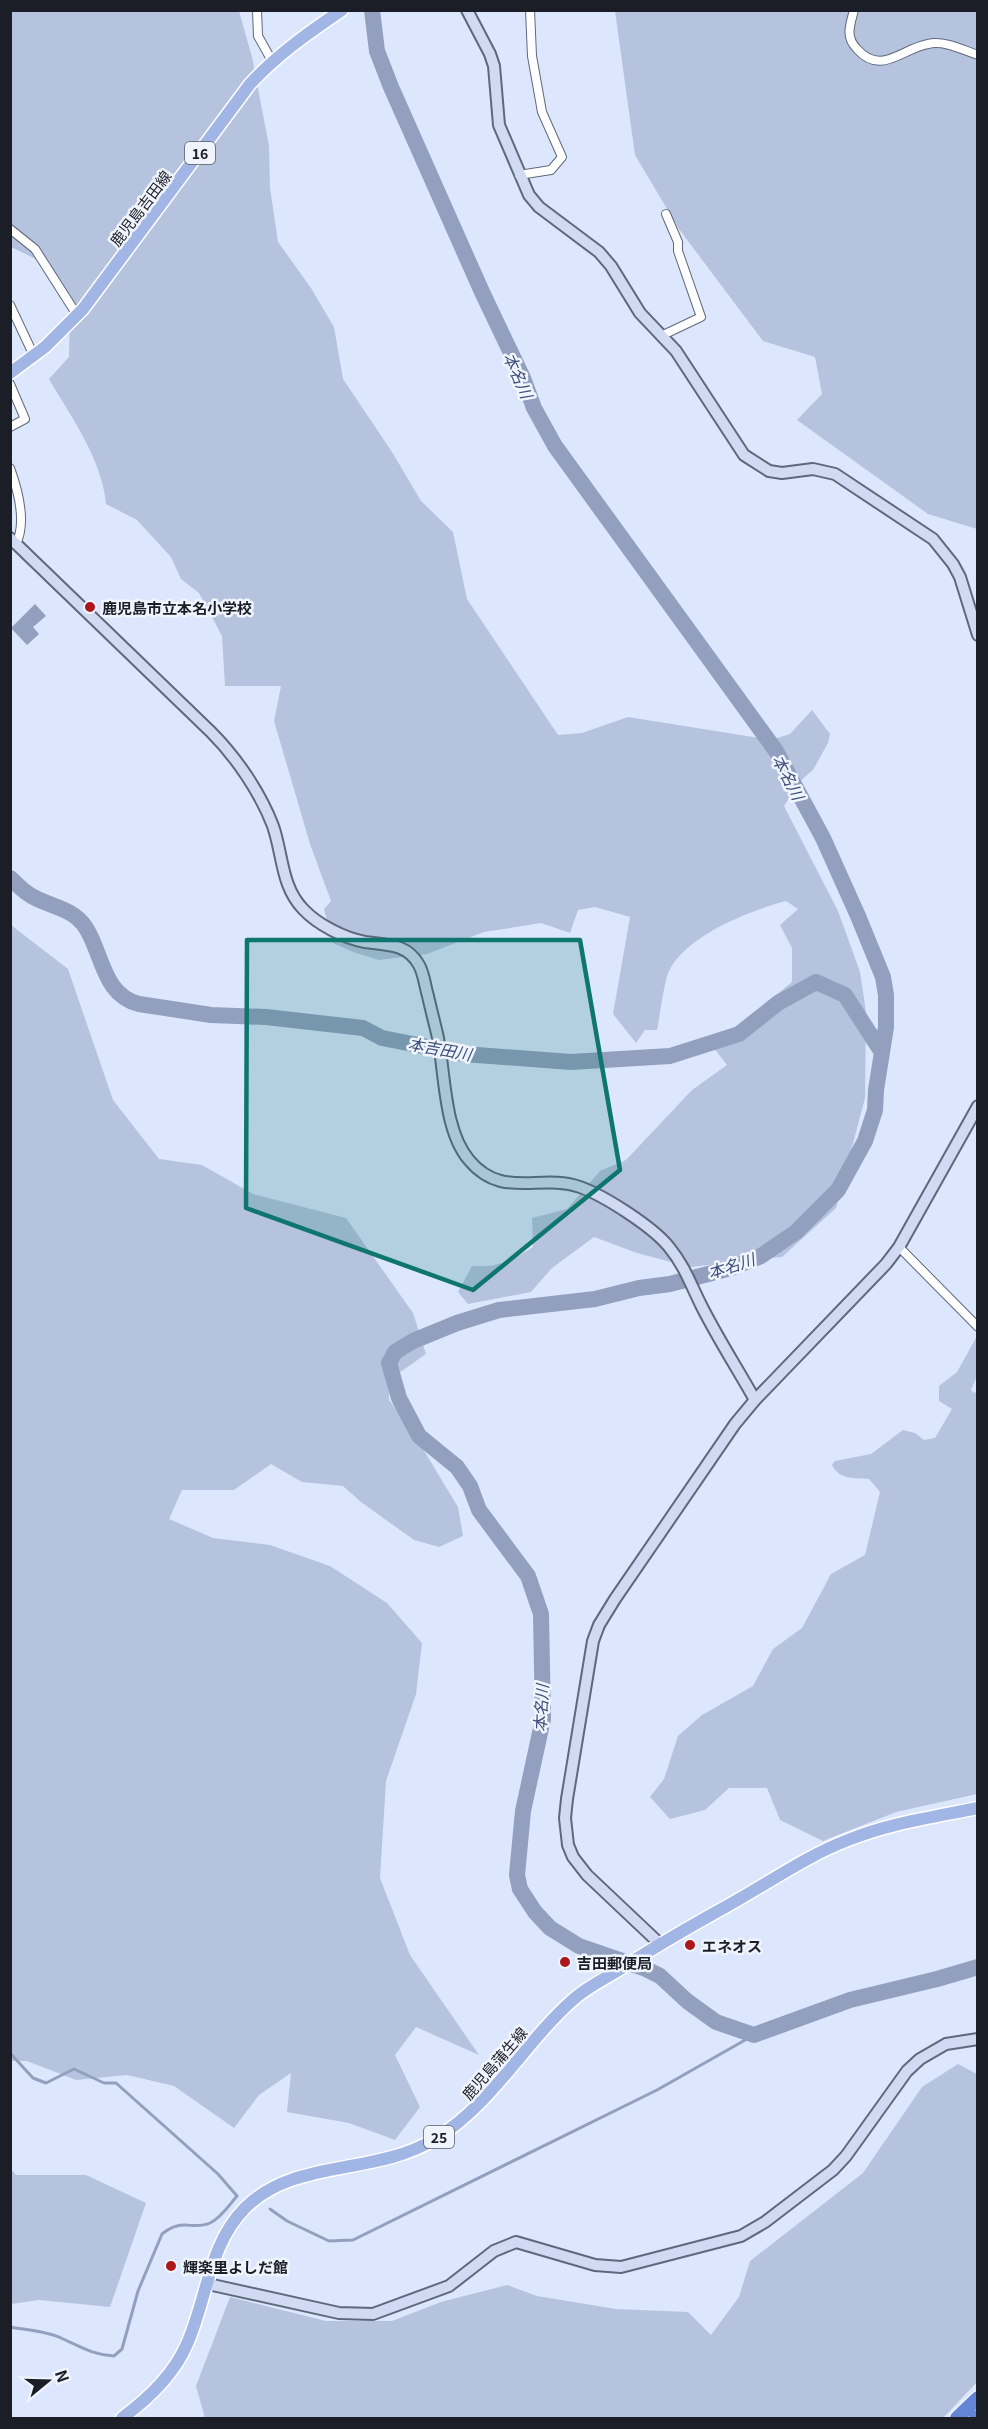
<svg xmlns="http://www.w3.org/2000/svg" width="988" height="2429" font-family="Georgia,'Noto Sans JP',serif">
  <style>
    .green { fill: #b6c3df }
    .water { fill: #929fbe }
    .lines { fill: none; stroke-linecap: round; stroke-linejoin: round }
    .stream { stroke: #929fbe; stroke-width: 3 }
    .river { stroke: #929fbe; stroke-width: 16 }
    .street-casing { stroke: #5f687b; stroke-width: 10 }
    .secondary-casing { stroke: #5f687b; stroke-width: 14 }
    .primary-casing { stroke: #fff; stroke-width: 15 }
    .highway-casing { stroke: #fff; stroke-width: 16 }
    .street { stroke: #fff; stroke-width: 8 }
    .secondary { stroke: #d0daf2; stroke-width: 10 }
    .primary { stroke: #a2b6e6; stroke-width: 12 }
    .highway { stroke: #6485d5; stroke-width: 14 }
    .marked { fill: #0f766e; fill-opacity: 0.2; stroke: #0f766e; stroke-width: 4.5; stroke-linejoin: round }
    .poi-dot { fill: #ab171b; stroke: #f0f4fd; stroke-width: 2 }
    .labels { text-anchor: middle; dominant-baseline: central; stroke-width: 5; stroke-linejoin: round; paint-order: stroke }
    .shield { fill: #f0f4fd; stroke: #5b5e66; stroke-width: 1.5 }
    .shield-label { font-size: 14px; font-weight: bold; fill: #1b1e26 }
    .street-label { font-size: 15px; fill: #1b1e26; stroke: #f0f4fd }
    .poi-label { font-size: 15px; font-weight: bold; fill: #1b1e26; stroke: #f0f4fd; text-anchor: start }
    .water-label { font-size: 16px; font-style: italic; fill: #3b4e7a; stroke: #f0f4fd }
  </style>
  <rect width="100%" height="100%" fill="#dce7fd"/>
  <!-- green -->
  <path class="green" d="M11 11H239L252 57 269 146 270 188 278 242 311 288 334 327 343 379 392 452 421 501 453 532 467 599 558 735 582 733 628 717 771 740 790 734 812 710 830 734 828 743 813 770 799 782 784 806 838 911 860 972 866 1012 865 1098 836 1208 782 1257 690 1267 637 1253 594 1237 552 1268 531 1292 468 1304 458 1292 472 1266C497 1268 513 1260 533 1247L532 1218 567 1209 600 1171 626 1160 692 1090 727 1065 706 1038 738 1026 792 982V948L780 925 798 909 786 901C749 911 687 935 669 971 664 982 660 1016 657 1030H645L636 1043 613 1014 630 917 595 907 578 910 570 933 541 923 484 932 427 954 379 960 353 952 333 943 324 909 331 901 310 844 274 721 281 686H225L222 636 199 593 181 579 171 557 137 520 106 504C102 459 71 417 49 379L69 357 70 308 40 261 11 247Z
    M615 11H977V529L928 514 797 420 822 394 815 357 763 341 679 229 635 155Z
    M11 925 68 969 113 1100 159 1159 202 1165 253 1194 346 1218 413 1313 426 1354 389 1380V1400L411 1429 458 1507 463 1536 439 1547 414 1540 361 1502 343 1486 302 1482 271 1464 234 1490H182L169 1519 213 1538 270 1545 330 1566 387 1603 422 1643 416 1694 386 1781 380 1878 410 1955 479 2055 416 2027 395 2055 420 2107 395 2140 349 2123 287 2112 291 2073 259 2095 234 2128 174 2086 127 2075 76 2080 27 2061H11Z
    M977 1336V1376L971 1390 974 1393 978 1391 977 1794 896 1812 823 1841 780 1820 767 1788H729L705 1810 670 1819 650 1797 664 1779 678 1736 702 1715 753 1686 773 1649 802 1628 831 1574 865 1555 880 1492 869 1479C855 1478 839 1480 832 1465L835 1461 871 1454 903 1430 915 1433 924 1440 935 1438 952 1409 939 1401V1386L957 1372Z
    M958 2064 977 2074 978 2381 943 2418H205L196 2386 230 2297 326 2321H392L441 2302 507 2285 537 2296 616 2309 688 2312 711 2335 739 2297 750 2261 863 2173 922 2087Z
    M10 2168 16 2175H86L146 2203 110 2307 39 2300 11 2304Z"/>
  <!-- water -->
  <path class="water" d="M35 604 46 616 33 627 39 634 27 645 11 628Z"/>
  <g class="lines">
    <!-- stream -->
    <path class="stream" d="M10 2053 33 2078 46 2083 74 2069 104 2083H116L218 2174 237 2196C230 2204 221 2218 210 2223 192 2231 183 2217 162 2234L138 2291 122 2349 114 2356C93 2355 79 2346 61 2338 46 2331 27 2330 10 2327
      M270 2209 287 2221 329 2241 353 2240 657 2090 754 2035"/>
    <!-- river -->
    <path class="river" d="M372 10 377 51 391 87 482 292 523 378 534 408 555 446 776 751 823 838 858 916 883 977 886 995V1027L876 1090 875 1110 865 1141 838 1190 796 1232 761 1256 731 1268 670 1284 639 1288 595 1299 499 1310 457 1323 413 1341 395 1352 389 1363 399 1398 419 1436 457 1467 470 1486 479 1510 528 1576 541 1614 543 1719 523 1811 517 1875 520 1889 535 1912 550 1928 579 1946 646 1969 660 1976 687 2001 716 2022 754 2035 850 2000 937 1979 978 1967
      M10 878C16 883 21 889 27 893 46 907 72 906 86 928 103 955 103 995 139 1004L211 1015 266 1017 363 1028 382 1038 464 1054 571 1062 670 1056 739 1034 778 1003 816 982 845 995 881 1051"/>
    <defs>
      <path id="street" d="M257 10 258 36 272 61
        M854 10C850 25 845 37 857 49 881 76 901 49 928 44 944 40 963 50 978 55
        M519 175 551 170 562 157 542 112 532 56 530 10
        M10 229 35 249 77 315
        M10 305 34 356
        M663 335 701 317 678 251V242L666 214
        M10 384 25 419 10 427
        M10 468C18 490 27 522 16 544
        M899 1247 978 1327"/>
      <path id="secondary" d="M467 10 490 54 494 66 499 125 529 195 539 207 599 252 611 266 640 313 676 351 744 455 769 471 782 473 813 469 835 474 933 539 953 564 960 577 978 635
        M10 538 211 732C236 757 260 792 273 826 283 855 281 886 303 909 318 925 344 938 365 942 386 945 407 943 419 965 424 974 425 986 428 996 431 1010 435 1024 438 1038 445 1074 444 1131 469 1160 502 1200 540 1173 580 1187 605 1196 653 1227 669 1247 684 1265 691 1285 701 1305 717 1337 737 1368 755 1400
        M660 1944 587 1875 573 1857 568 1845 565 1818 567 1799 593 1641 599 1625 615 1599 735 1424 755 1400 886 1264 899 1247 978 1106
        M208 2284 339 2313 373 2314 449 2286 494 2251 516 2242 595 2265 621 2267 741 2236 765 2222 833 2170 846 2156 907 2071 920 2059 946 2044 978 2039"/>
      <path id="primary" d="M10 373 45 347 83 309 250 84C278 54 308 33 342 10
        M122 2418C148 2399 174 2374 187 2344 207 2299 209 2244 245 2208 295 2158 375 2176 435 2139 493 2104 525 2041 575 1998 589 1986 606 1978 622 1968 656 1946 691 1926 727 1906 767 1884 806 1856 848 1840 890 1823 934 1817 978 1808"/>
      <path id="highway" d="M957 2418 978 2398
        M976 2418 978 2417"/>
    </defs>
    <!-- street casing -->
    <use href="#street" class="street-casing"/>
    <!-- secondary casing -->
    <use href="#secondary" class="secondary-casing"/>
    <!-- primary casing -->
    <use href="#primary" class="primary-casing"/>
    <!-- highway casing -->
    <use href="#highway" class="highway-casing"/>
    <!-- street -->
    <use href="#street" class="street"/>
    <!-- secondary -->
    <use href="#secondary" class="secondary"/>
    <!-- primary -->
    <use href="#primary" class="primary"/>
    <!-- highway -->
    <use href="#highway" class="highway"/>
  </g>
  <!-- marked area -->
  <path class="marked" d="M247 940H580L620 1170 473 1290 246 1208Z"/>
  <!-- markers -->
  <g class="poi-dot">
    <circle cx="90" cy="607" r="6"/>
    <circle cx="690" cy="1945" r="6"/>
    <circle cx="565" cy="1962" r="6"/>
    <circle cx="171" cy="2266" r="6"/>
  </g>
  <g class="labels">
    <!-- shield labels -->
    <g class="shield">
      <rect x="185" y="142" width="30" height="22" rx="4.5"/>
      <rect x="424" y="2126" width="30" height="22" rx="4.5"/>
    </g>
    <g class="shield-label">
      <text x="200" y="153">16</text>
      <text x="439" y="2137">25</text>
    </g>
    <!-- street labels -->
    <g class="street-label">
      <text transform="translate(140 208) rotate(-53)">鹿児島吉田線</text>
      <text transform="translate(494 2063) rotate(-49)">鹿児島蒲生線</text>
    </g>
    <!-- poi labels -->
    <g class="poi-label">
      <text x="102" y="607">鹿児島市立本名小学校</text>
      <text x="702" y="1945">エネオス</text>
      <text x="577" y="1962">吉田郵便局</text>
      <text x="183" y="2266">輝楽里よしだ館</text>
    </g>
    <!-- water labels -->
    <g class="water-label">
      <text transform="translate(519 375) rotate(66)">本名川</text>
      <text transform="translate(789 777) rotate(63)">本名川</text>
      <text transform="translate(440 1048) rotate(10)">本吉田川</text>
      <text transform="translate(731 1265) rotate(-18)">本名川</text>
      <text transform="translate(540 1708) rotate(-87)">本名川</text>
    </g>
  </g>
  <!-- border -->
  <rect width="988" height="2429" fill="none" stroke="#1b1e26" stroke-width="24"/>
  <!-- north arrow -->
  <g transform="translate(48 2381) rotate(71)" stroke="#f0f4fd" stroke-width="4.5" paint-order="stroke">
  <path d="M0-4.5L10 22L0 15L-10 22Z" fill="#1b1e26"/>
  <text y="-9" font-size="16" font-weight="bold" text-anchor="middle" fill="#1b1e26">N</text>
  </g>
</svg>
